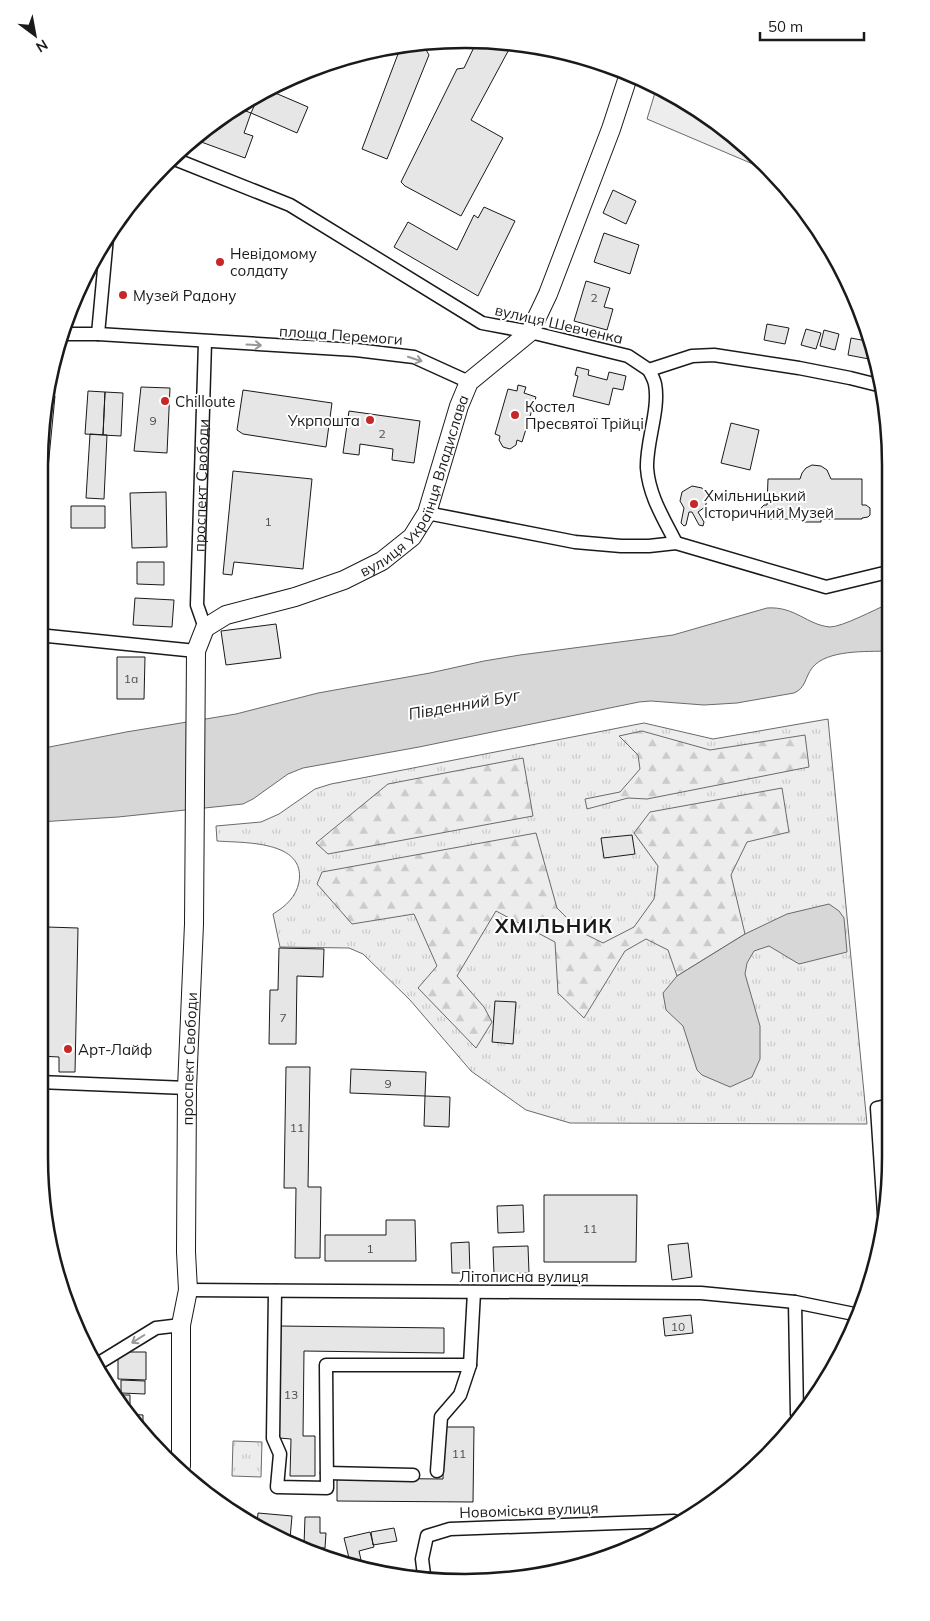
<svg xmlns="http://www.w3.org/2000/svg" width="930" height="1621" font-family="Mulish,sans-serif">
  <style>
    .grass { fill: url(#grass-tufts); stroke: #6a6a6a }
    .forest { fill: url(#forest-firs); stroke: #6a6a6a }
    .built { fill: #ededed; stroke: #6a6a6a }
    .water { fill: #d7d7d7; stroke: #6a6a6a }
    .building { fill: #e6e6e6; stroke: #1a1a1a }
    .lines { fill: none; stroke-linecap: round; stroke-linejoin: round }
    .minor-casing { stroke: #1a1a1a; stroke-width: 15 }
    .secondary-casing { stroke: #1a1a1a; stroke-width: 20 }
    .minor { stroke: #fff; stroke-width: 12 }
    .secondary { stroke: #fff; stroke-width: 18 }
    .oneway { stroke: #989898 }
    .poi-dot { fill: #c62828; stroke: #fff; stroke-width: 2 }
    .labels { text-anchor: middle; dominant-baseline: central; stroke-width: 4; stroke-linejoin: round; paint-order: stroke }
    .number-label { font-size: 12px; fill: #4d4d4d }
    .poi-label { font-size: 15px; fill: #1a1a1a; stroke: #fff; text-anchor: start }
    .street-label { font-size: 15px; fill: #1a1a1a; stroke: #fff }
    .water-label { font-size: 16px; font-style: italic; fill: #1a1a1a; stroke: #fff }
    .district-label { font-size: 20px; font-weight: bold; letter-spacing: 1px; fill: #1a1a1a; stroke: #fff }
    .rim { fill: none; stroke: #1a1a1a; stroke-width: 2.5 }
  </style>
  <defs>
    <pattern id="grass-tufts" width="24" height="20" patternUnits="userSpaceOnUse" patternTransform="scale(1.25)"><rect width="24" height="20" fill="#ededed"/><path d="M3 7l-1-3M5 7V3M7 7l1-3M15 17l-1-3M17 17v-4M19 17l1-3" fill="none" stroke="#cbcbcb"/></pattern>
    <pattern id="forest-firs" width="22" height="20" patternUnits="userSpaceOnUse" patternTransform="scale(1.25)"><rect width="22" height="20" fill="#ededed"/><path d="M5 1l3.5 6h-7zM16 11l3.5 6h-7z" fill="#cbcbcb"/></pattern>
  </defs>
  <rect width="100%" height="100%" fill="#fff"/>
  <!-- grass -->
  <path class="grass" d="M828 719 867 1124 570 1123 526 1110 471 1071 410 1000 363 954 349 948 280 947 273 914C286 906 296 897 299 882 306 840 243 843 217 841L216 826 261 822 279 814 315 789 331 784 644 723 713 739Z
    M233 1441 262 1442 261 1477 232 1476Z"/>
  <!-- forest -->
  <path class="forest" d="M642 731 710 750 805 735 809 767 647 799 628 798 587 809 585 799 620 792 640 769 638 755 619 736Z
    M523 758 533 816 328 854 316 843 388 784Z
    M782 788 789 832 747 842 731 875 745 934 677 976 668 950 646 939 625 951 584 1018 558 993 555 942 496 911 457 976 484 1007 492 1022 476 1048 418 988 437 966 414 914 352 924 317 884 322 872 536 833 557 908 581 932 603 943 634 927 654 899 658 866 634 833 650 812Z"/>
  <!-- built -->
  <path class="built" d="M657 86 678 96 766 163 774 173 647 119Z"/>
  <!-- water -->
  <path class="water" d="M888 604V651C867 652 827 649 812 668 805 677 806 688 794 693L737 703 704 705 651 701 639 702 419 747 303 768 288 774 253 799 243 804 118 817 39 822V749L126 732 236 714 318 693 430 673 484 661 520 655 673 635 767 608C795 606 807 625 830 627 842 627 876 609 888 604Z
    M829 904 839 911 844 918 847 952 799 964 769 946 754 951 747 963 745 974 760 1026V1059L752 1077 730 1087 702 1075 697 1070 683 1026 666 1010 663 993 677 976 745 934 787 914Z"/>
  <!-- building -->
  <path class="building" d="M477 41 513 42 471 120 503 138 461 216 405 186 401 182 457 69 464 68Z
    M413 44 425 48 429 55 387 159 362 149 401 46Z
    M266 89 308 107 297 133 251 113 260 93Z
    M239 106 238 108 251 113 244 133 253 136 245 158 193 139 206 127Z
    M613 190 636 201 626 224 603 213Z
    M484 207 515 221 478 296 394 247 408 222 457 250 474 215 478 218Z
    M604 233 639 245 630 274 594 262Z
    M586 281 610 288 604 307 613 309 607 330 574 321Z
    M767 324 789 328 785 344 764 340Z
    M806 329 821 333 816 349 801 345Z
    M824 330 839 334 835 350 820 346Z
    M851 338 872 342 869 359 848 355Z
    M577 367 589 370 588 375 607 380 609 372 626 376 623 390 613 388 609 405 573 396 578 376 575 375Z
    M518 385 526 387 524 393 536 397 522 442 517 440 516 445 510 449 503 447 499 440 500 436 495 434 508 389 517 391Z
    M141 387 170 388 167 453 134 451Z
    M243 390 332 403 326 447 243 434 237 430Z
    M88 391 105 392 103 435 85 434Z
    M105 392 123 393 121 436 103 435Z
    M48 396H55L42 530H40V437Z
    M349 411 420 421 414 463 392 460 393 449 360 444 359 455 343 453Z
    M731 423 759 430 750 470 721 463Z
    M90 434 107 435 104 499 86 498Z
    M812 465 821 466 827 470 831 479H862V505H866L870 508V515L868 517 862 518V519H821V522H803V519H767V517L762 516 760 509 764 505H767L768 479H800L802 473 806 468Z
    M233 471 312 479 303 569 234 562 232 575 223 574Z
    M692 486 702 488 708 498 705 507 698 512 704 522 703 526 699 525 692 512H689L686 525 684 526 681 523 684 508 680 501 682 492Z
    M166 492 167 547 132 548 130 493Z
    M71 506H105V528H71Z
    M137 562H164V585L137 584Z
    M135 598 174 600 172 627 133 625Z
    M276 624 281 658 226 665 221 631Z
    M117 657H145L144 699H117Z
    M632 835 635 854 604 858 601 838Z
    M39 912H47V927L78 928 75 1072H59V1057L39 1056Z
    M279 948 324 949 323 977 297 976 296 1044H269L270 990H278Z
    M495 1001 516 1002 513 1044 492 1042Z
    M286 1067H310L308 1187H321L320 1258H295L296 1188H284Z
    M351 1069 426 1072 425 1096 350 1093Z
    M425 1096 450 1097 449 1127 424 1126Z
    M544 1195H637L636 1262H544Z
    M523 1205 524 1232 498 1233 497 1206Z
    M386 1220H415L416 1261H325V1235H386Z
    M469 1242 470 1273H452L451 1243Z
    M688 1243 692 1277 672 1280 668 1245Z
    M528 1246 529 1273 494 1274 493 1247Z
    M691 1315 693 1333 665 1336 663 1318Z
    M280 1326 444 1328V1353L304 1351 303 1436H315V1476H290L291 1439 279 1438Z
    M126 1352H146V1380L118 1379V1358Z
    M121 1380 145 1381V1394L121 1393Z
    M120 1395H130V1413H125L120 1403Z
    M127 1414 143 1415V1430L127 1415Z
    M444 1427H474L473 1502 337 1501V1478L443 1479Z
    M258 1513 292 1516 290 1539 257 1524Z
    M305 1517H320V1533H326L325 1548H319V1552L304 1545Z
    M394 1528 397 1541 373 1545 371 1532Z
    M370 1532 374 1547 359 1551 361 1560 350 1562 344 1538Z"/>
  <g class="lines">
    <defs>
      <g id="minor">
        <path d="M172 158 290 205 482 323 530 332 628 356 649 370 692 356 714 355 799 368 850 378 882 386"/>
        <path d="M60 334H98L356 350 414 357 469 382"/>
        <path d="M98 334 107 237"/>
        <path d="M649 370C651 374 654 379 655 384 660 409 646 442 647 468 649 496 664 519 676 543"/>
        <path d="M427 513 575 542 621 546H649L676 543 826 587 884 573 888 570"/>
        <path id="s1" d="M205 628 197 605 205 342"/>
        <path d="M39 634 48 636 196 651"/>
        <path d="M39 1082 187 1088"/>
        <path d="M884 1214 877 1108 890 1105"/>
        <path d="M188 1290 701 1293 795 1302 859 1315"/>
        <path d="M275 1291 273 1438 280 1454 277 1487 327 1488 326 1365H470"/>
        <path d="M795 1302 797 1414"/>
        <path d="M99 1363 156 1328 181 1325"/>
        <path d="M437 1471 441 1417 460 1395 470 1365 474 1292"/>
        <path d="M327 1473 413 1475"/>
        <path d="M424 1575 422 1559 427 1536 450 1529 674 1521"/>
      </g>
      <g id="secondary">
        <path id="s2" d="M181 1466V1325L188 1290 186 1252 187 1088 194 924 196 651 205 628 226 615 295 597 344 580 382 561 412 537 427 513 459 406 469 382 530 332 548 294 611 129 629 74"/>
      </g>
    </defs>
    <!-- minor casing -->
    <use href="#minor" class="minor-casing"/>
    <!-- secondary casing -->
    <use href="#secondary" class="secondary-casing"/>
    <!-- minor -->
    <use href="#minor" class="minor"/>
    <!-- secondary -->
    <use href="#secondary" class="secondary"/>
  </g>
  <!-- one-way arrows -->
  <defs><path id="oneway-shaft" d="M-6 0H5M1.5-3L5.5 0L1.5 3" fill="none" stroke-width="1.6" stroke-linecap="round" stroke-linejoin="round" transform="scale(1.25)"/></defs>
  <g class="oneway">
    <use href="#oneway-shaft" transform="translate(254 345) rotate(3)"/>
    <use href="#oneway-shaft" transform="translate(415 359) rotate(18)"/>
    <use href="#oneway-shaft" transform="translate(138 1339) rotate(148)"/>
  </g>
  <!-- markers -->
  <g class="poi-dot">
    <circle cx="220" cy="262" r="5"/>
    <circle cx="123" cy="295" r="5"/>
    <circle cx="165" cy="401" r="5"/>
    <circle cx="515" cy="415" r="5"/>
    <circle cx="370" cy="420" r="5"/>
    <circle cx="694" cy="504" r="5"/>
    <circle cx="68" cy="1049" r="5"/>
  </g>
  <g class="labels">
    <!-- number labels -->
    <g class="number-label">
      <text x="594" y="297">2</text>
      <text x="153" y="420">9</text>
      <text x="382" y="433">2</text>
      <text x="268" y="521">1</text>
      <text x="131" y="678">1а</text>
      <text x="283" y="1017">7</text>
      <text x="388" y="1083">9</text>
      <text x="297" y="1127">11</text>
      <text x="590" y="1228">11</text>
      <text x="370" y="1248">1</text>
      <text x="678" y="1326">10</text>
      <text x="291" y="1394">13</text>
      <text x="459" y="1453">11</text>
    </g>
    <!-- poi labels -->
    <g class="poi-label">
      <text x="230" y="253">Невідомому<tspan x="230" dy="17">солдату</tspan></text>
      <text x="133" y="295">Музей Радону</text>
      <text x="175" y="401">Chilloute</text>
      <text x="525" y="406">Костел<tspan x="525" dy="17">Пресвятої Трійці</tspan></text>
      <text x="360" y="420" text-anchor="end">Укрпошта</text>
      <text x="704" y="495">Хмільницький<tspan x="704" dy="17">Історичний Музей</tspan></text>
      <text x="78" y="1049">Арт-Лайф</text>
    </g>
    <!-- street labels -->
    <g class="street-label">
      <text transform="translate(559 324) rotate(13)">вулиця Шевченка</text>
      <text transform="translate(341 335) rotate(4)">площа Перемоги</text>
      <text stroke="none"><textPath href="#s2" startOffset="1114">вулиця Українця Владислава</textPath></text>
      <text stroke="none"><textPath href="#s1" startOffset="144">проспект Свободи</textPath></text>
      <text stroke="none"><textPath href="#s2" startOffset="408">проспект Свободи</textPath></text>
      <text x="524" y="1276">Літописна вулиця</text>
      <text transform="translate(529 1510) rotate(-2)">Новоміська вулиця</text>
    </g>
    <!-- water labels -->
    <g class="water-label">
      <text transform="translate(464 704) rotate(-10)">Південний Буг</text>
    </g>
    <!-- district labels -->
    <g class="district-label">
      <text x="554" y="925">ХМІЛЬНИК</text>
    </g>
  </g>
  <!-- crop -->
  <path d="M0 0H930V1621H0ZM465 48H465A417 417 0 0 1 882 465V1157A417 417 0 0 1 465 1574H465A417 417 0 0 1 48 1157V465A417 417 0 0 1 465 48Z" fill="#fff" fill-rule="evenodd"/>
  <path class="rim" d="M465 48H465A417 417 0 0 1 882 465V1157A417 417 0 0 1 465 1574H465A417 417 0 0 1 48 1157V465A417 417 0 0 1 465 48Z"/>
  <!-- north arrow -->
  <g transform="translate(35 35) rotate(148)" stroke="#ffffff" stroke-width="4" paint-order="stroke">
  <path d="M0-4L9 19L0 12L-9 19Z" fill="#1a1a1a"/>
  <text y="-8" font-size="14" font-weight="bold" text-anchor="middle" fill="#1a1a1a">N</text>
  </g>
  <!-- scale -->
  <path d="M760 32v8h104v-8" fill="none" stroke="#1a1a1a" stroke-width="2.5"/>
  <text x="768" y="32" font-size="15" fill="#1a1a1a" stroke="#ffffff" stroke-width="4" paint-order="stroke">50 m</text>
</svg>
